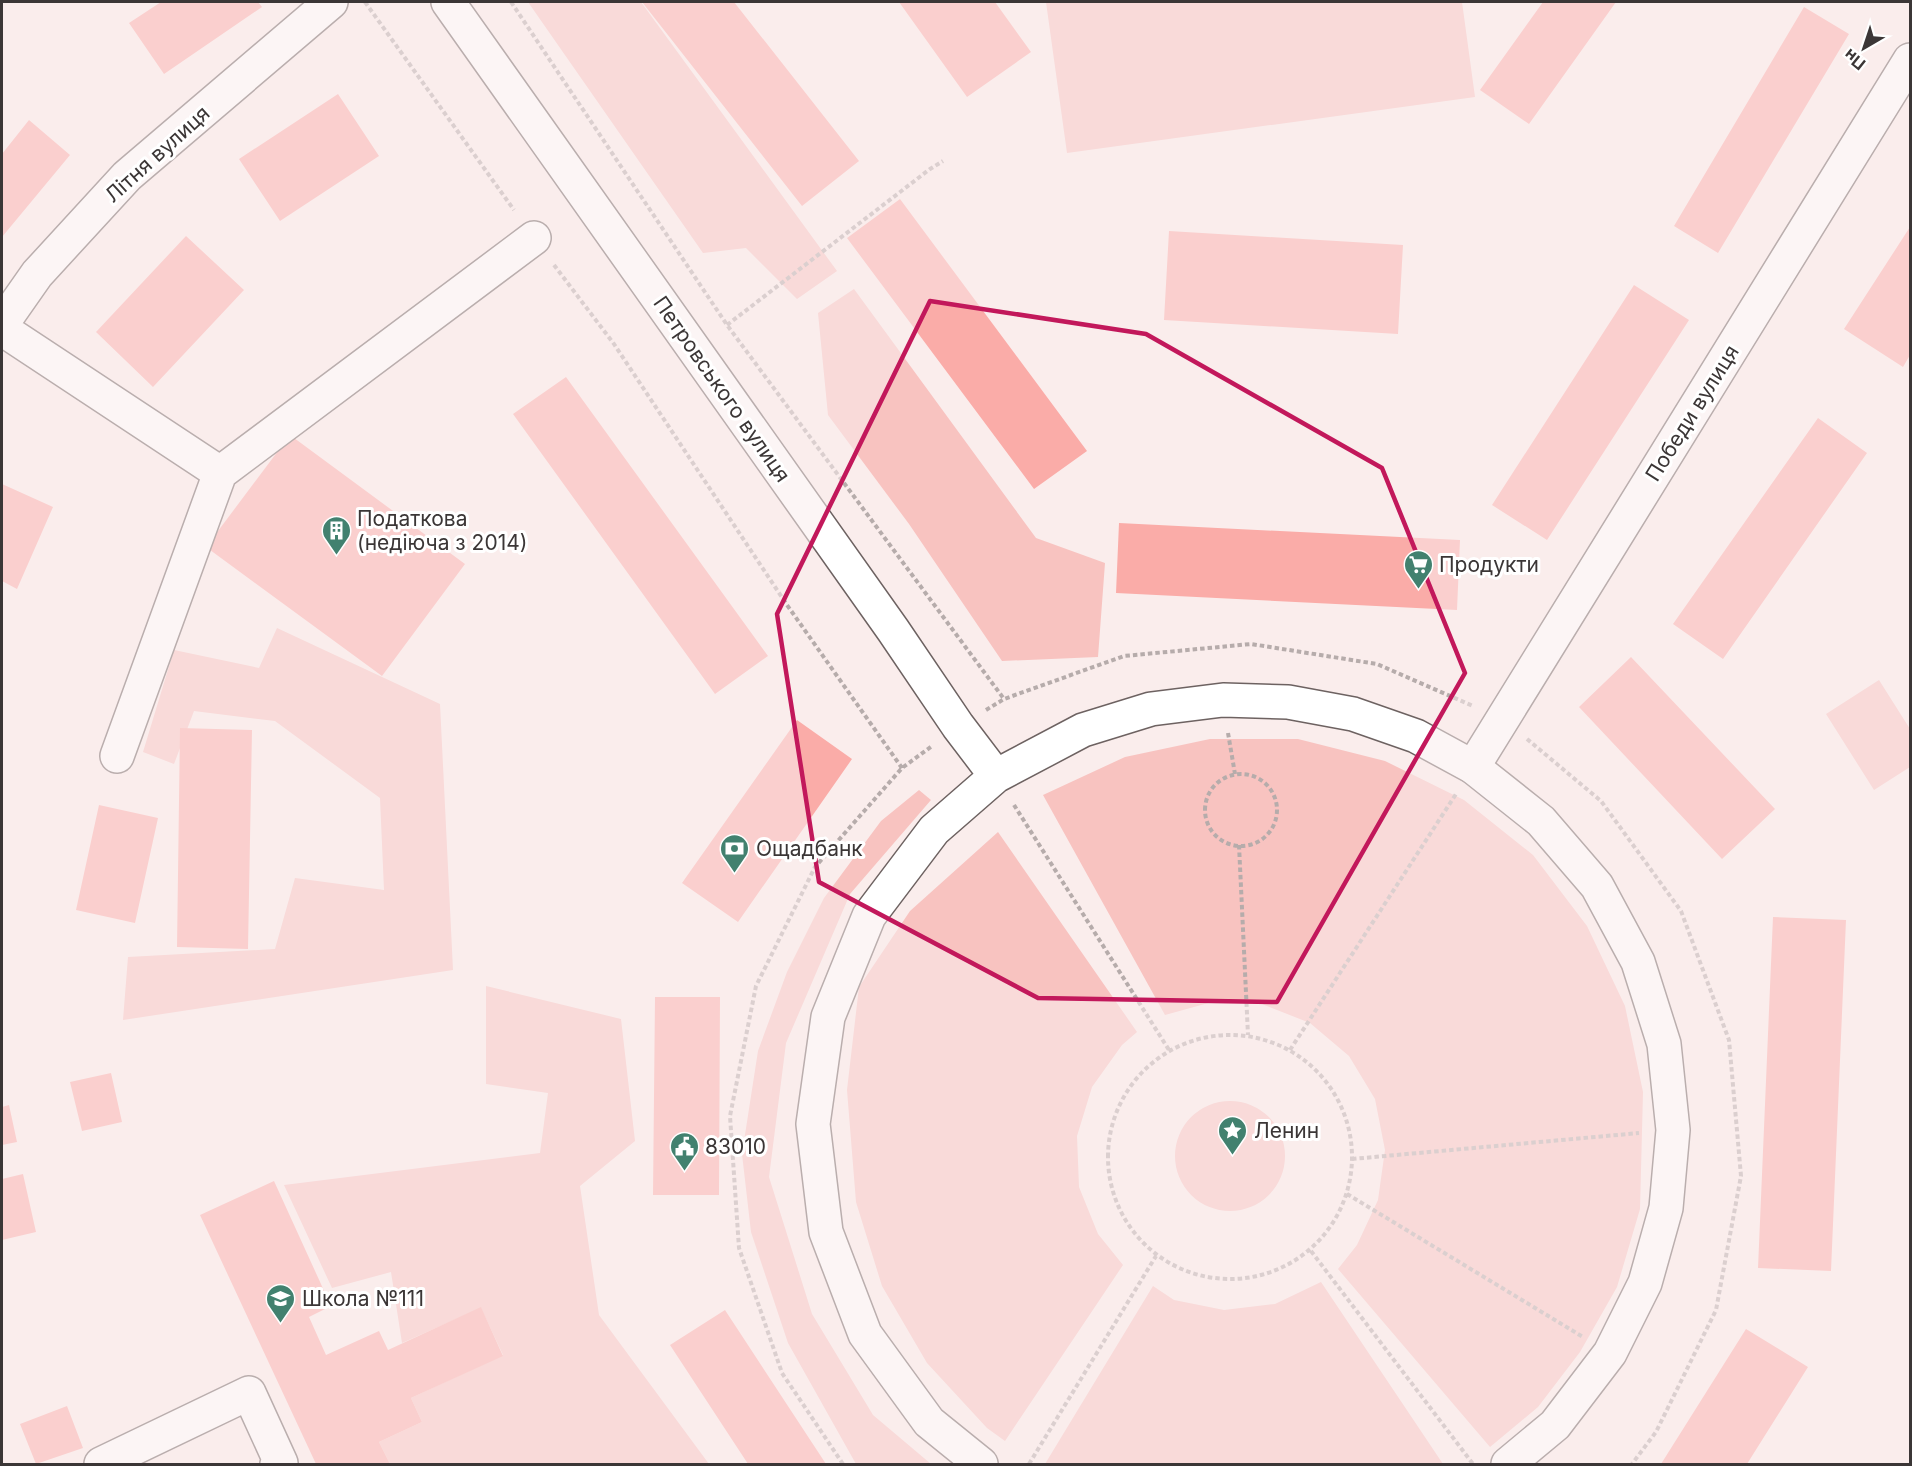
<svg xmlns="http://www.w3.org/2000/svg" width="1912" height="1466" font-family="Inter,sans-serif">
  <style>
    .green { fill: #f8c3c0 }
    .building { fill: #faaca8 }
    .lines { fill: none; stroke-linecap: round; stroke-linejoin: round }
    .minor-casing { stroke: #6d6261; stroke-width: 36 }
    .major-casing { stroke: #6d6261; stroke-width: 36 }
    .path { stroke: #b6acab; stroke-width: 4; stroke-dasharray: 4.5 3; stroke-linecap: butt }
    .minor { stroke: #fff; stroke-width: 33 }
    .major { stroke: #fff; stroke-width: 33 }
    .marked { fill: none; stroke: #c2185b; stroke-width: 4.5; stroke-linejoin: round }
    .labels { text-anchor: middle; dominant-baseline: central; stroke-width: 6; stroke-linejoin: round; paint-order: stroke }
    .street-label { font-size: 21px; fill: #3b3636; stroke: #fff }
    .poi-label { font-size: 21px; fill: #3b3636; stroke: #fff; text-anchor: start }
  </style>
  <rect width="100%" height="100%" fill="#faedec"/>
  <!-- green -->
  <path class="green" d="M528 2H641L837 271 797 299 746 248 703 253Z
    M1046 2H1462L1475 97 1067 153Z
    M854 289 1036 538 1105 563 1098 657 1002 661 909 524 828 415 818 313Z
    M277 628 440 704 453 970 123 1020 128 957 275 949 295 878 384 890 380 798 275 721 194 711 174 764 143 752 174 650 259 668Z
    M1879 680 1910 729V767L1874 790 1826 714Z
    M1210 739H1298L1385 761 1464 800 1533 855 1587 926 1625 1006 1643 1092 1640 1209 1617 1287 1580 1352 1538 1407 1490 1447 1338 1269 1357 1245 1378 1200 1385 1150 1375 1099 1349 1056 1310 1023 1262 1004 1212 1002 1165 1015 1043 795 1125 757Z
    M919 790 931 800 850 894 786 1043 769 1177 812 1314 873 1415 931 1464H856L788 1343 751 1232 742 1154 758 1051 787 972 824 898 881 821Z
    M998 832 1137 1032 1122 1045 1092 1087 1077 1136 1079 1187 1098 1234 1123 1265 1005 1441 987 1428 927 1363 882 1286 856 1202 847 1090 859 987 910 911Z
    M486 986 621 1019 635 1141 580 1186 599 1315 709 1464H390L379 1442 422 1422 411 1398 503 1355 481 1308 402 1343 391 1272 332 1288 284 1185 540 1153 548 1093 486 1084Z
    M1175 1156a55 55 0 1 1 110 0a55 55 0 1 1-110 0Z
    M1321 1282 1443 1464H1045L1153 1286 1174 1300 1224 1310 1275 1304Z"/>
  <!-- building -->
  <path class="building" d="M161 2H258L262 7 164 74 129 23Z
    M642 2H734L859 161 802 206Z
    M899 2H995L1031 52 967 97Z
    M1543 2H1616L1529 124 1480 90Z
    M1804 7 1849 34 1718 253 1674 226Z
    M338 94 379 156 280 221 239 159Z
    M29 120 70 155 2 237V154Z
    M900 199 1087 451 1034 489 847 238Z
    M1910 227V355L1903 367 1844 329Z
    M1169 231 1403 245 1398 334 1164 320Z
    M186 236 244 290 153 387 96 332Z
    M1634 285 1689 320 1547 540 1492 505Z
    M566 377 768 656 715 694 513 414Z
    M1818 418 1867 453 1723 659 1673 624Z
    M290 435 465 564 382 676 206 547Z
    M2 484 53 507 17 589 2 581Z
    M1119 523 1460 540 1457 610 1116 593Z
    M1631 657 1775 809 1722 859 1579 707Z
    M797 720 852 759 738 922 682 883Z
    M180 728 252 730 248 949 177 947Z
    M99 805 158 818 135 923 76 910Z
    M1773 917 1846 920 1831 1271 1758 1268Z
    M655 997H720L719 1195H653Z
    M111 1073 122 1122 82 1131 70 1082Z
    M9 1105 17 1142 2 1145V1107Z
    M23 1174 36 1232 2 1240V1179Z
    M274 1181 331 1306 309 1317 326 1355 379 1331 388 1350 481 1307 503 1356 411 1398 422 1422 379 1442 390 1464H316L200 1215Z
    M725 1310 826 1464H748L670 1345Z
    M1746 1329 1808 1367 1747 1464H1661Z
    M67 1406 83 1448 36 1464 20 1424Z"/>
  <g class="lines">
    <defs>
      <path id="minor" d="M2 324 37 274 127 176 331 2
        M2 329 220 473
        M117 756 220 473 534 238
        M1473 767 1910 60
        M101 1464 249 1393 281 1463 277 1464"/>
      <path id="major" d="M448 2 893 630 958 726 996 776
        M981 1464 929 1422 865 1334 826 1232 813 1124 828 1017 869 916 934 830 996 776 1083 730 1151 709 1223 700 1288 702 1353 714 1416 736 1473 767 1541 821 1597 886 1638 962 1664 1044 1673 1130 1666 1208 1645 1283 1610 1353 1555 1425 1508 1464"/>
    </defs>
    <!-- minor casing -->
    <use href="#minor" class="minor-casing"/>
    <!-- major casing -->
    <use href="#major" class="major-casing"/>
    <!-- path -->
    <path class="path" d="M365 2 514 210
      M511 2 727 325 1004 699
      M554 265 614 344 787 605 902 768
      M727 325 930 169 943 161
      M986 710 1004 699 1124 656 1251 644 1377 664 1473 706
      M1228 733 1235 774
      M1527 739 1601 801 1681 911 1729 1040 1741 1176 1716 1310 1656 1432 1632 1464
      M1205 810a36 36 0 1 1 72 0a36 36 0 1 1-72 0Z
      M1014 805 1169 1050
      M1239 845 1248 1035
      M1108 1157a122 122 0 1 1 244 0a122 122 0 1 1-244 0Z
      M1290 1050 1456 794
      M1352 1159 1639 1133
      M1347 1194 1583 1337
      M1311 1251 1473 1464
      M843 1464 782 1373 739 1248 730 1116 756 986 815 867 902 768 932 746
      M1029 1464 1156 1256"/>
    <!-- minor -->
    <use href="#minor" class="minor"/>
    <!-- major -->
    <use href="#major" class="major"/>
  </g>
  <!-- marked area -->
  <path d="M0 0H1912V1466H0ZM930 301 1146 334 1382 468 1465 673 1277 1002 1038 998 819 882 777 614Z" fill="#faedec" fill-opacity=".55" fill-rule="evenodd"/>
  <path class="marked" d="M930 301 1146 334 1382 468 1465 673 1277 1002 1038 998 819 882 777 614Z"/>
  <!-- icons -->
  <defs>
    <symbol id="building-pin" viewBox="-11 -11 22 30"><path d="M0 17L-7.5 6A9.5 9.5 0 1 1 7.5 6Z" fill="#42816f" stroke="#fff"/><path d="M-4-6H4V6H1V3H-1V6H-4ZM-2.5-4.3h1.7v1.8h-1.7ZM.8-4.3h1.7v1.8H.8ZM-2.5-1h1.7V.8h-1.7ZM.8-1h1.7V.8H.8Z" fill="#fff"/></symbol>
    <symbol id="supermarket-pin" viewBox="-11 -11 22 30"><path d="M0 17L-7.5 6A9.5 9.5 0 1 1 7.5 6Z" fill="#42816f" stroke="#fff"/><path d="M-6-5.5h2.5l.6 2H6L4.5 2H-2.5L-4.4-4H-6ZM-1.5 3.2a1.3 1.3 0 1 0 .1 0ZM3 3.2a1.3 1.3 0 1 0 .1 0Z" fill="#fff"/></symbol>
    <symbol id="bank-pin" viewBox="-11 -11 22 30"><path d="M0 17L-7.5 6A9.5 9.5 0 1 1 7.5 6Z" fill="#42816f" stroke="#fff"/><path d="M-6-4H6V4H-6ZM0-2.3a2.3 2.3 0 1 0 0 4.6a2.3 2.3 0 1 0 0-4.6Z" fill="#fff"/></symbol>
    <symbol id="sight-pin" viewBox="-11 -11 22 30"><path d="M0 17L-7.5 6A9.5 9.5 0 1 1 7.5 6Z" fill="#42816f" stroke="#fff"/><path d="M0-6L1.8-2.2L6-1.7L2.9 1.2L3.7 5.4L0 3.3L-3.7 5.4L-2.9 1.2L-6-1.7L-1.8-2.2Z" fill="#fff"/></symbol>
    <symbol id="civic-pin" viewBox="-11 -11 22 30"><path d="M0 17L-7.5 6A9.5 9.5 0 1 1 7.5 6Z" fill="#42816f" stroke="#fff"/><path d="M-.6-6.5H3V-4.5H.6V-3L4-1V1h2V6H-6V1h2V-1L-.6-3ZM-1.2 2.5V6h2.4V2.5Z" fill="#fff"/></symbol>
    <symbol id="school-pin" viewBox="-11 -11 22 30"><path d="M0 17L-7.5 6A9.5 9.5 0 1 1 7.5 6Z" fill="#42816f" stroke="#fff"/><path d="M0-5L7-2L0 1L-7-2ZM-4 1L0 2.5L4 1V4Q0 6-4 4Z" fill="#fff"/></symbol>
  </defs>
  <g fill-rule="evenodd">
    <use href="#building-pin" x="320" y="514" width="33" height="45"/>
    <use href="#supermarket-pin" x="1402" y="548" width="33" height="45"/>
    <use href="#bank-pin" x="718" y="832" width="33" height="45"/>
    <use href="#sight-pin" x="1216" y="1114" width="33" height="45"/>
    <use href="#civic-pin" x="668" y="1130" width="33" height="45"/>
    <use href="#school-pin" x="264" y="1282" width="33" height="45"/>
  </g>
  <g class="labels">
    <!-- street labels -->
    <g class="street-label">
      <text transform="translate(157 154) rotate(-42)">Літня вулиця</text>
      <text transform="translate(722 389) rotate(55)">Петровського вулиця</text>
      <text transform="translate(1692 413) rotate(-58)">Победи вулиця</text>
    </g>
    <!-- poi labels -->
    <g class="poi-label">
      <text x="357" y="518">Податкова<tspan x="357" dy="24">(недіюча з 2014)</tspan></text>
      <text x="1439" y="564">Продукти</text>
      <text x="756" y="848">Ощадбанк</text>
      <text x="1254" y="1130">Ленин</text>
      <text x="705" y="1146">83010</text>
      <text x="302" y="1298">Школа №111</text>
    </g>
  </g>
  <!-- border -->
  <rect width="1912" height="1466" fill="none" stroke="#3b3636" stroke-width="6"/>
  <!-- north arrow -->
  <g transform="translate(1864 48) rotate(219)" stroke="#ffffff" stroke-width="4.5" paint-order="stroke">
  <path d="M0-4.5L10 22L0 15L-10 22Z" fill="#3b3636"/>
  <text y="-9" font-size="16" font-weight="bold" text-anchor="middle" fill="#3b3636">Пн</text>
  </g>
</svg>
